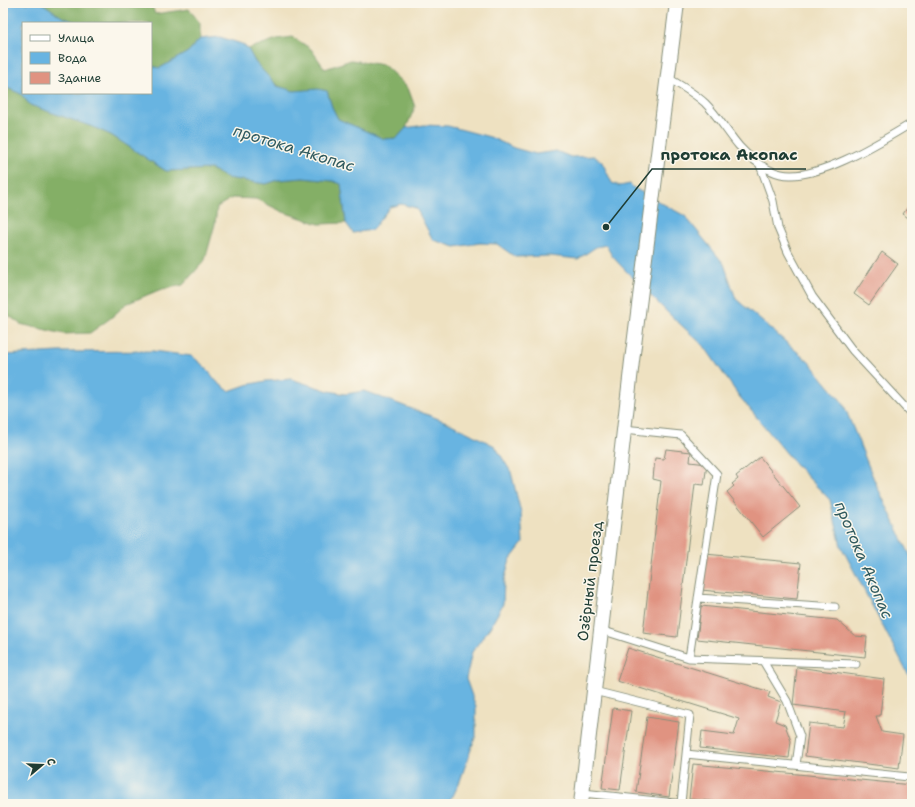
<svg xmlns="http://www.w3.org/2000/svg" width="915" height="807" font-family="'Shantell Sans',sans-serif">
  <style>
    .forest { fill: #84af66; stroke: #52764d }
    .water { fill: #68b4e1; stroke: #44788a }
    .building { fill: #e09381 }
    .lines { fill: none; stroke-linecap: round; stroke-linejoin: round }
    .lane-casing { stroke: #868f7a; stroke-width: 9 }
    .street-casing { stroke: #868f7a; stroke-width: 16 }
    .lane { stroke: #fff; stroke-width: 7 }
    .street { stroke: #fff; stroke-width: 14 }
    .labels { text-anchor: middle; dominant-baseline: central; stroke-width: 3; stroke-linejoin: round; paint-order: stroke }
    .street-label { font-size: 15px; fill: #1f3d34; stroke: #fbf7ec }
    .water-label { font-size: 16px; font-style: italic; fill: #315b5f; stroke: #fbf7ec }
    .leader { fill: none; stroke: #1f3d34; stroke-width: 1.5 }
    .callout-dot { fill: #1f3d34; stroke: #fbf7ec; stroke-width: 1.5 }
    .callout-label { font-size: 16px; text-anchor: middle; font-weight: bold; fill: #1f3d34; stroke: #fbf7ec; stroke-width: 3; stroke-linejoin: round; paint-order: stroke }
  </style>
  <rect width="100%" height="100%" fill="#fbf7ec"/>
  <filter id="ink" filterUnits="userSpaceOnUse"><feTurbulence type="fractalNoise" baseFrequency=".025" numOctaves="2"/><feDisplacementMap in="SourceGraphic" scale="8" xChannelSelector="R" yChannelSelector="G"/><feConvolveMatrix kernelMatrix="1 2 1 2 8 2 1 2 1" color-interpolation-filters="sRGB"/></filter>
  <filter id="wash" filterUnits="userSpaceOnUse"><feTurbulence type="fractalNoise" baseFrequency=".012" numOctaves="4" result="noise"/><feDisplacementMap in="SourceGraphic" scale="16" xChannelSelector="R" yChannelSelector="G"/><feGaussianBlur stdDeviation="0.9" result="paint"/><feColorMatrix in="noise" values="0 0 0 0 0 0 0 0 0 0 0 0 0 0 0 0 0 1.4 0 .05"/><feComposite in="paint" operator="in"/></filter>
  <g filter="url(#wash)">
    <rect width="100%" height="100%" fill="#eee1c1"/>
    <!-- forest -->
    <path class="forest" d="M42 3H151L155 14 189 9 200 23V39L188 52 160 68 151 66V23H78L62 17Z
      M293 37 311 49 325 69 351 60 384 65 408 88 415 107 406 128 397 138 384 139 338 119 332 107 327 91C316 88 308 91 296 91 274 91 257 67 248 49L277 39Z
      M3 86 21 94 30 105 93 127 111 135 166 171 211 169 227 178 266 184 278 180 303 178 333 181 341 184 346 223 319 224 283 212 256 199 232 198 217 207 215 224 205 260 183 285 159 290 126 304 112 317 90 333 64 334 20 324 3 311Z"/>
    <!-- water -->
    <path class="water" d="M3 3H42L62 17 78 23H23V93H151V66L160 68 188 52 200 39 220 37 242 44 248 49 255 62 277 86 294 91 318 89 327 91 332 107 338 119 384 139 397 138 406 128 424 125 448 126 490 137 514 148 536 154 556 151 571 157 594 156 602 162 612 183 620 186 630 184 634 188 685 216 724 264 736 299 809 362 843 403 875 482 912 559V682L841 546 830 500 798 467 739 396 704 346 668 313 624 269 612 256 606 245 596 247 578 259 550 256 515 257 497 244 480 243 455 247 433 240 416 208 401 204 390 207 372 230 353 233 346 223 341 184 333 181 303 178 278 180 266 184 227 178 211 169 166 171 111 135 93 127 30 105 21 94 3 86Z
      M153 351 192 356 205 367 217 382 229 391 246 385 266 381 291 379 329 391 346 394 364 391 447 422 495 446 511 472 521 513 523 543 510 560 504 581 503 604 491 626 472 652 466 679 476 707V735L460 781 453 796 445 804H3V355L59 352Z"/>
    <g id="blocks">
      <!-- building -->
      <path class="building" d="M912 201V221L903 214Z
        M882 252 898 264 869 305 854 294Z
        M666 449 691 452 690 462 707 464 704 485 695 484 677 637 643 633 661 481 653 479 655 458 664 459Z
        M760 457 800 507 763 537 727 492 734 486 732 484 738 479 736 476Z
        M705 554 801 563 797 599 701 590Z
        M701 606 837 620 855 636 867 637 865 657 697 639Z
        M628 648 770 692 768 697 781 702 775 721 785 725 791 741 789 758 700 748 702 731 734 735 739 719 617 681Z
        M797 667 884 679 880 716H876L882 732 903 735 899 768 805 756 809 723 843 727 846 712 793 705Z
        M613 708 631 711 620 790 602 788Z
        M647 717 679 722 669 797 636 792Z
        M693 764 912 785V804H743L689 799Z"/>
    </g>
  </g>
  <g filter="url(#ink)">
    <use href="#blocks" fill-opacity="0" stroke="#868f7a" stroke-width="1"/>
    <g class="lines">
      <defs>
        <path id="lane" d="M668 78C680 85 694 93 705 103 718 116 727 132 739 146 750 158 764 170 781 174 817 182 882 141 912 123
          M760 165 773 201 778 228 788 252 812 296 853 351 912 415
          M698 598 835 607
          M601 630 689 658 717 474 681 435 624 429
          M689 658 856 664
          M763 661 787 701 800 736 796 765
          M594 691 690 715 681 803
          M686 754 909 777
          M583 793 684 804"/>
        <path id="street" d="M581 804 632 361 677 3"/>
      </defs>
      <!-- lane casing -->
      <use href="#lane" class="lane-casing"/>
      <!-- street casing -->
      <use href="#street" class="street-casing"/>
      <!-- lane -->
      <use href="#lane" class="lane"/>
      <!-- street -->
      <use href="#street" class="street"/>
    </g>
  </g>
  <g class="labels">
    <!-- street labels -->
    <g class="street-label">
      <text transform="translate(590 581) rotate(-83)">Озёрный проезд</text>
    </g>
    <!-- water labels -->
    <g class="water-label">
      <text transform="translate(294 148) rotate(17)">протока Акопас</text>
      <text transform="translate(864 560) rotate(67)">протока Акопас</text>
    </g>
  </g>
  <!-- callouts -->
  <path class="leader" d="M606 227L652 169H806"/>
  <circle class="callout-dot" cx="606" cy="227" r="4"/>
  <g class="callout-label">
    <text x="729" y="160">протока Акопас</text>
  </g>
  <!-- margin -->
  <rect width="915" height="807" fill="none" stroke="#fbf7ec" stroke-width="16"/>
  <!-- legend -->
  <rect x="22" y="22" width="130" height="72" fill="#fbf7ec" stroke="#a3ada2"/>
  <rect x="30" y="35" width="20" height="6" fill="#ffffff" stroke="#a3ada2"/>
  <text x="58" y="42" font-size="12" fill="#1f3d34">Улица</text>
  <rect x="30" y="52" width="20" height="12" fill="#68b4e1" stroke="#a3ada2"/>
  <text x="58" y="62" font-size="12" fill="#1f3d34">Вода</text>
  <rect x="30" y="72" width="20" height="12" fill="#e09381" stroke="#a3ada2"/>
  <text x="58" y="82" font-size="12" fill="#1f3d34">Здание</text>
  <!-- north arrow -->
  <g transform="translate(42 765) rotate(71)" stroke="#fbf7ec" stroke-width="3" paint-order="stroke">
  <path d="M0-3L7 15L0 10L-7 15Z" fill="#1f3d34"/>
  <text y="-6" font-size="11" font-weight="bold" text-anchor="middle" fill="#1f3d34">С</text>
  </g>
</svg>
